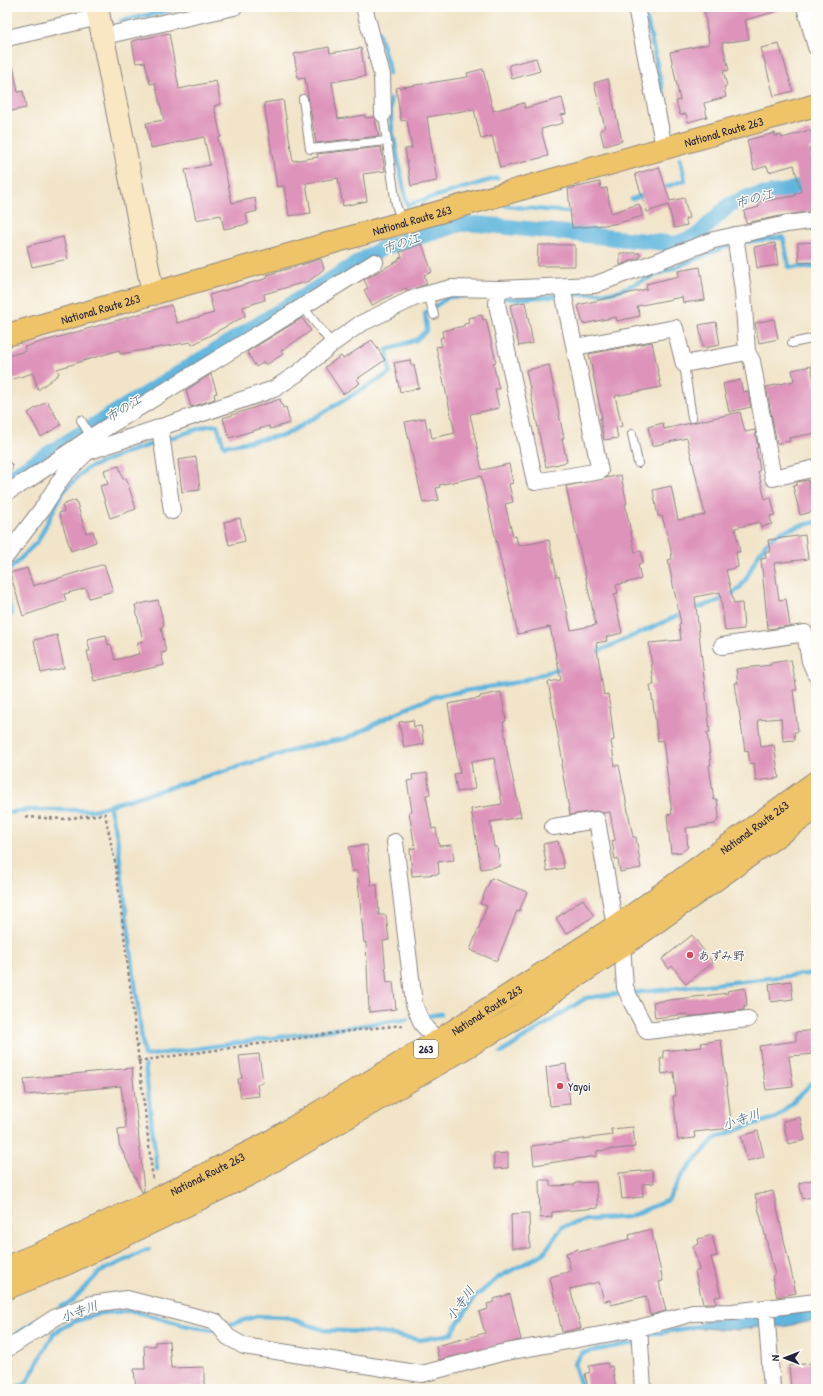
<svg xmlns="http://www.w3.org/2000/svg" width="823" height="1396" font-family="'Patrick Hand','Klee One',sans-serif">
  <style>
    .water { fill: #61b5dd; stroke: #426c8c }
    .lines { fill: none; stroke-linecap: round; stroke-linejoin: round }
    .stream { stroke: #61b5dd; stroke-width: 4.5 }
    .canal { stroke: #61b5dd; stroke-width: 16 }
    .building { fill: #de93ba }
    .lane-casing { stroke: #8a8382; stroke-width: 10 }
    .street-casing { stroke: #8a8382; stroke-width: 18 }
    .secondary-casing { stroke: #8a8382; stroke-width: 24 }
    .highway-casing { stroke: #8a8382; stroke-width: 24 }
    .path { stroke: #8a8382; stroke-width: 2.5; stroke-dasharray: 3 3; stroke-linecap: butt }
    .lane { stroke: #fff; stroke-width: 8 }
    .street { stroke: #fff; stroke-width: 16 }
    .secondary { stroke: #f9e7c3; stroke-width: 22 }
    .highway { stroke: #efc469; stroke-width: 22 }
    .poi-dot { fill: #d1495b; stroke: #fdfcf7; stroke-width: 1.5 }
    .labels { text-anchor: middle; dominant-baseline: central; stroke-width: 3; stroke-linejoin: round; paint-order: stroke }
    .shield { fill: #fdfcf7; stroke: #646373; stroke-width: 1 }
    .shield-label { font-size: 11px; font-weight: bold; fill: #22223b }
    .street-label { font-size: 12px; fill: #22223b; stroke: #fdfcf7 }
    .poi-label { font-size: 12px; fill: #22223b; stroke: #fdfcf7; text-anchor: start }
    .water-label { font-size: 13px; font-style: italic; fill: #3b5d7c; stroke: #fdfcf7 }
  </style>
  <rect width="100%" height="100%" fill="#fdfcf7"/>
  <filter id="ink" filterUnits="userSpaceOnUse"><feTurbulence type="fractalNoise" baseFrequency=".025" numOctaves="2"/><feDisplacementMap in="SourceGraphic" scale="8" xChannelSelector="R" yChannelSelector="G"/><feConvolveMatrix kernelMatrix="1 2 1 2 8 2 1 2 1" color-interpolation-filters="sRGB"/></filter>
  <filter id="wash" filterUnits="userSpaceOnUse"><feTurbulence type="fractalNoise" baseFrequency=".012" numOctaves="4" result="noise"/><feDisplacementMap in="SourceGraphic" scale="16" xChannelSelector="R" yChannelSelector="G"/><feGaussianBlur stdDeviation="0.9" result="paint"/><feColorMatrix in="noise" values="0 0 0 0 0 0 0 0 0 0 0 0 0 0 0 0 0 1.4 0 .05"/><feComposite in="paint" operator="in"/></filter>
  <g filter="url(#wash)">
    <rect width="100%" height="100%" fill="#f1e4c9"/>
    <!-- water -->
    <path class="water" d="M816 1311 813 1321 782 1327 771 1325 739 1330 696 1328 705 1320Z"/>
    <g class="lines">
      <!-- stream -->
      <path class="stream" d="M647 20 671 128
        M121 21 185 7
        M378 31 388 65 389 74
        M390 99 392 129 407 205 497 178
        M660 189 685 180 680 158
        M632 199 647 194
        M506 206 567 212
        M500 297 514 299 615 292 735 243 783 237 789 267H816
        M7 572 38 541 62 493 86 469 128 452 207 426 217 425 224 446 285 435 390 373 387 350 416 340 427 330 425 313 449 297 465 296
        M7 596 11 614 7 620
        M691 610C707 604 730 600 741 586 747 579 751 568 756 559 772 529 786 530 816 522
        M592 654 684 613
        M109 805 117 836 144 1056 407 1019
        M7 813 27 810H94L304 747 348 738 396 713 435 696 518 682 564 667
        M632 993 816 973
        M428 1016 441 1014
        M501 1053 586 998 624 993
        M145 1065 157 1169
        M61 1307 72 1301 100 1272 149 1249
        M15 1335 39 1319
        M647 1340 648 1335 704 1325
        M778 1371 781 1389
        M14 1389 27 1382 54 1333 73 1322 101 1313 133 1311 188 1326 213 1330 257 1316 285 1317 324 1330 381 1333 421 1340 451 1334 475 1297 499 1277 543 1254 562 1227 585 1220 628 1217 668 1200 683 1174 714 1139 747 1126 776 1118 816 1079
        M582 1389 574 1364 582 1353 627 1344H638"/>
      <!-- canal -->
      <path class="canal" d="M7 479 382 248 460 224H478L675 244 697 236 729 205 748 197 787 191 816 182"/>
    </g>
    <g id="blocks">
      <!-- building -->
      <path class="building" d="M704 7H777L778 11 745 20 749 39 722 43 729 70 723 71 727 86 724 87 726 97 704 103 707 117 688 122 686 114 680 115 676 101 680 100 670 52 709 44Z
        M169 33 179 89 216 81 221 104 214 106 221 137 218 138 232 203 255 198 257 211 246 214 248 224 224 229 221 215 196 220 185 170 210 165 204 137 151 148 146 123 164 120 155 83 150 84 145 62 136 63 132 41Z
        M779 44 793 91 774 96 761 48Z
        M329 47 330 53 361 48 365 76 332 82 338 119 365 115V118L374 117 379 136 316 143 305 78 298 79 294 54Z
        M536 58 540 71 512 79 509 65Z
        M13 66 18 92 23 91 26 108 7 112V67Z
        M483 69 493 111 524 103 525 108 562 98 566 114 561 115 563 123 541 129 548 156 500 168 492 136 481 139 474 109 427 117 437 181 411 186 405 149 412 148 407 120 401 121 396 88 468 77 467 73Z
        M608 79 622 141 604 146 600 130 605 128 594 83Z
        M283 100 293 161 318 157 317 154 381 147 385 171 363 174 367 201 343 206 338 178 306 183 311 213 289 216 284 186 277 187 264 103Z
        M810 130 815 147 809 148 816 176V211L785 215 746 223 744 211 759 207 758 202 795 196V194L801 192 794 165 769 172 767 166 754 170 747 140 775 133V136L781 135 782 138Z
        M659 167 670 201 684 198 689 218 685 219 687 225 674 228 668 205 647 212 635 174Z
        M600 182 601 189 607 188 611 213 639 204 643 216 614 224 572 228 568 189Z
        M63 237 68 259 32 267 27 246Z
        M816 242V262L799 263 798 243Z
        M775 243 778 265 757 268 754 247Z
        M422 244 432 272 424 275 427 284 407 291 406 288 372 305 364 290 368 288 364 280 399 260V258L402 257 400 252Z
        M538 245H575V266H537Z
        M620 253H640V257L620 265Z
        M321 259 324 269 309 281 264 294 265 300 243 307 245 316 192 345 191 342 120 354 119 350 57 369 59 374 38 390 33 373 7 381V356L26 351 24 347 171 305 177 323 214 313 209 295 268 278 267 275Z
        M700 267 705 300 683 303 682 297 637 306 640 316 617 321 616 317 583 324 578 305 647 289 646 284 679 276 678 271Z
        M525 302 533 343 519 346 510 305Z
        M482 315 483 320 486 319 496 362 493 363 499 389H495L499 408 470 414 482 470 509 464 513 483 509 484 513 502 505 504 513 537 516 536 518 546 549 540 557 577 559 576 571 630 596 625 566 486 621 475 627 504H625L635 552 641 551 643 563 638 564 641 579 616 585 618 593 614 594 622 633 606 637 607 641 596 643 604 695 608 694 612 723 614 740 611 741 615 766 619 765 633 837H636L641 868 620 872 618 859H615L612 841 615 840 610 812 603 813 596 811 570 815 561 764 563 763 548 682 561 680 550 627 518 634 481 476 439 485 440 487 436 488 439 500 423 503 405 422 425 418 427 429 430 428 432 438 455 433 436 347 442 346 440 338 443 337 442 331 464 326V324L469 323 468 318Z
        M302 318 311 331 281 351 283 354 266 365 264 362 256 367 247 352Z
        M774 319 778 339 759 343 755 323Z
        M716 322 720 345 703 348 699 325Z
        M372 340 385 360 357 379 360 383 343 394 325 367 341 356 343 359Z
        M652 342 661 387 615 396 622 426 616 428 618 438 604 440 600 418H602L589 354Z
        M410 360 411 365H414L419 388 400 392 394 363Z
        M549 365 564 438 562 439 567 462 546 467 526 370Z
        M811 366 816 390V433L789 438 790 441 777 444 766 387 794 381 792 370Z
        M211 374 217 393 214 394 215 399 191 407 186 390Z
        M740 380 743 392 748 391 751 407 729 412 723 384Z
        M280 399 283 408 286 407 290 423 270 429 269 426 229 438 223 418Z
        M47 401 61 425 41 437 28 413Z
        M740 412 745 432 755 430 758 448H756L760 470 758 471 765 499 771 497 775 515 770 516 772 524 761 527 759 522 735 528 740 552H736L738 567 726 570 734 604 742 603 744 629 725 631 720 592 695 597 710 732H707L711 765H709L714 800 717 799 719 818 715 824 686 828 688 847 682 852 671 853 667 815 672 814 663 740 658 741 653 703 650 685H654L649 643 681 640 679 625 681 624 668 560 672 559 670 545 662 516H658L653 490 671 486 678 520 705 515 687 438 652 446 648 427 663 423 664 429Z
        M196 457 200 490 182 492 178 460Z
        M119 466 123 479 126 478 136 509 110 518 100 486 108 484 104 470Z
        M808 480 816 511 800 515 793 486 797 485V482Z
        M76 500 86 533 93 531 96 542 71 551 59 513 64 511 62 505Z
        M240 518 245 541 229 545 224 522Z
        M805 535 808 559 774 563 779 600 786 599 790 626 768 629 761 559 766 558 765 552H770L768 540Z
        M104 564 113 591 89 598 86 588 64 594 66 601 23 616 10 573 27 568 33 586Z
        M158 600 164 626 161 627 166 652 161 653 164 665 94 681 87 651H90L87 639 106 635 108 645 111 644 115 660 139 654 137 643 143 641 135 605Z
        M57 635 64 668 41 673 34 640Z
        M791 660 797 690H793L798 732H794L795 740 783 741 781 718 758 720 761 747 774 745 779 778 756 781 754 763 750 764 748 750 745 751 735 683H738L736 669 771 665V663Z
        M501 692 506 721 503 722 508 756 521 817 490 822 494 847H497L500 866 481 869 471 809 502 804 494 758 471 762 475 789 457 792 454 774 460 773 448 704 480 698V696Z
        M413 720 414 727 421 726 424 744 404 748 399 722Z
        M427 773 430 794 426 795 432 829 436 828 439 846 452 845 454 860 438 862 439 874 412 876 410 849 415 848 409 812 412 811 407 781 413 780 412 775Z
        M558 841 564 868 547 871 543 844Z
        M367 845 371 885H377L379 915H386L389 940 383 941 387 983 393 982 396 1009 369 1012 366 942 364 943 357 871H352L349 847Z
        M491 878 527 892 519 912 517 911 497 961 470 950 487 906 480 904Z
        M583 899 594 916 566 934 556 918Z
        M692 935 713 963 686 984 672 966 669 969 662 959Z
        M791 981 793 999 771 1002 769 984Z
        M745 988 747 1006 744 1007V1010L688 1017 687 1014 655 1018 653 1002 728 993 727 991Z
        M816 1030V1054L789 1056 793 1087 766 1090 759 1046 796 1041V1032Z
        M721 1040 732 1128 694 1132 695 1138 678 1140 673 1096H676L674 1072 662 1074 660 1059 664 1058 663 1051 702 1047 701 1043Z
        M259 1054 263 1083 257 1084 259 1096 241 1098 238 1079 242 1078 239 1056Z
        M566 1064 570 1104 550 1106 546 1067Z
        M132 1068 144 1191 142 1192 119 1144 118 1129 126 1128 121 1086 26 1095 24 1079Z
        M800 1117 805 1140 788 1144 783 1121Z
        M633 1127 635 1147 597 1151V1156L534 1165 532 1146 612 1135 611 1129Z
        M758 1131 764 1157 747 1161 741 1136Z
        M508 1153V1168L494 1169V1154Z
        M652 1170 654 1183 642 1184 643 1197 622 1199 619 1173Z
        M816 1179V1196L803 1199 799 1183Z
        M539 1180H550V1186L575 1185V1183L596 1182 598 1208 552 1212V1217L540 1218Z
        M773 1191 796 1293 777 1297 772 1276 775 1275 755 1195Z
        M529 1213 530 1248H512L511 1214Z
        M651 1229 663 1281 659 1282 666 1311 650 1315 646 1296 611 1305 610 1300 604 1301 599 1282 570 1289 581 1328 562 1332 550 1277 571 1271 566 1253 578 1249 579 1252 630 1239 629 1235Z
        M712 1235 717 1256 711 1257 721 1296 715 1297 716 1303H703L695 1272 699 1270 693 1246 699 1244 698 1239Z
        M510 1294 521 1340 439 1360 436 1346 485 1333 479 1312 488 1309 487 1304 494 1302V1299Z
        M169 1341 171 1368 204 1367V1389H191V1386L136 1389 134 1369H145L144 1346H155V1342Z
        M608 1363V1367L612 1366 616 1389H588L585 1374 590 1372 589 1366Z
        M811 1363 814 1389H791L789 1366Z"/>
    </g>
  </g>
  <g filter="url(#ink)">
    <use href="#blocks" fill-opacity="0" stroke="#8a8382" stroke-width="1"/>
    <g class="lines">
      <defs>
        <path id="lane" d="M303 99 310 149 386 141
          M383 114 396 205 402 222
          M428 294 434 315
          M303 307 332 344
          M792 343 816 338
          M684 364 692 418
          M81 420 92 439
          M632 434 638 463
          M7 466 8 467"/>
        <path id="street" d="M364 7 382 75 383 114
          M636 7 664 147
          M805 7 816 47
          M104 36 234 7
          M7 38 99 17
          M498 289 497 304 535 482 600 471 562 287
          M575 347 675 328 684 364 747 352 743 291 735 235
          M747 352 752 361 773 478 816 468
          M160 427 172 511
          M7 492 28 480 91 437 375 262
          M7 555 42 509 63 476 87 452 274 389 298 373 332 344 360 324 416 297 451 288 498 289 594 285 714 240 787 224 816 220
          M722 646 805 633 810 661 816 675
          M553 827 597 820 615 927
          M395 842 414 1004 422 1024 438 1041
          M622 945 625 987 632 1003 647 1031 748 1019
          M766 1309 772 1389
          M639 1328 643 1389
          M7 1349 56 1317 92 1304 127 1299 216 1322 228 1337 244 1346 422 1374 501 1353 639 1328 693 1313 733 1312 816 1302"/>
        <path id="secondary" d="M97 7 153 294"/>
        <g id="highway">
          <path id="s1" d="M7 335 816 105"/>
          <path id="s2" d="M7 1267 50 1249 154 1200 266 1144 438 1041 633 915 816 782"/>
          <path d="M7 1288 68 1263 256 1171 504 1025 638 935 816 808"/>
        </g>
      </defs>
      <!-- lane casing -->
      <use href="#lane" class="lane-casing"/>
      <!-- street casing -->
      <use href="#street" class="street-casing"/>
      <!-- secondary casing -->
      <use href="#secondary" class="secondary-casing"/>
      <!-- highway casing -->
      <use href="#highway" class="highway-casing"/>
      <!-- path -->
      <path class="path" d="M26 817 63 819 105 814 116 867 153 1180
        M138 1061 364 1029 405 1025"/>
      <!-- lane -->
      <use href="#lane" class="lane"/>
      <!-- street -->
      <use href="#street" class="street"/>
      <!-- secondary -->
      <use href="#secondary" class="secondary"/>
      <!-- highway -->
      <use href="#highway" class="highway"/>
    </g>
  </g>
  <!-- markers -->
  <g class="poi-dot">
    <circle cx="690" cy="955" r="4"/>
    <circle cx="560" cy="1086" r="4"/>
  </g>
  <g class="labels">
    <!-- shield labels -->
    <rect class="shield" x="414" y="1040" width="24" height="18" rx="3"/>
    <g class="shield-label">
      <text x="426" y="1049">263</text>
    </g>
    <!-- street labels -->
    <g class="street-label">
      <text stroke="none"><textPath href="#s1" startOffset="745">National Route 263</textPath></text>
      <text stroke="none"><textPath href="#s1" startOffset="421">National Route 263</textPath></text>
      <text stroke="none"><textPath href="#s1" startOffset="97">National Route 263</textPath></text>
      <text stroke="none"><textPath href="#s2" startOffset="869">National Route 263</textPath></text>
      <text stroke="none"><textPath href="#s2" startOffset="545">National Route 263</textPath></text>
      <text stroke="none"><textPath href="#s2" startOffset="221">National Route 263</textPath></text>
    </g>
    <!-- poi labels -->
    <g class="poi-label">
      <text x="698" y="955">あずみ野</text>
      <text x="568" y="1086">Yayoi</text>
    </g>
    <!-- water labels -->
    <g class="water-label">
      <text transform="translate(754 198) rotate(-16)">市の江</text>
      <text transform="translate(401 243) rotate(-19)">市の江</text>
      <text transform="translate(123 408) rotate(-32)">市の江</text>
      <text transform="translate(741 1119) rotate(-19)">小寺川</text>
      <text transform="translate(460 1303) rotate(-54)">小寺川</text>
      <text transform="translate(79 1311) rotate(-20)">小寺川</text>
    </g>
  </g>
  <!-- margin -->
  <rect width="823" height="1396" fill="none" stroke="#fdfcf7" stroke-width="24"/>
  <!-- north arrow -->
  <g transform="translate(785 1358) rotate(270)" stroke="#fdfcf7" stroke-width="3" paint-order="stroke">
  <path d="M0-3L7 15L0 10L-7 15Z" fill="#22223b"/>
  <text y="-6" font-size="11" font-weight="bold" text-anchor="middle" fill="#22223b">N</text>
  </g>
</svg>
